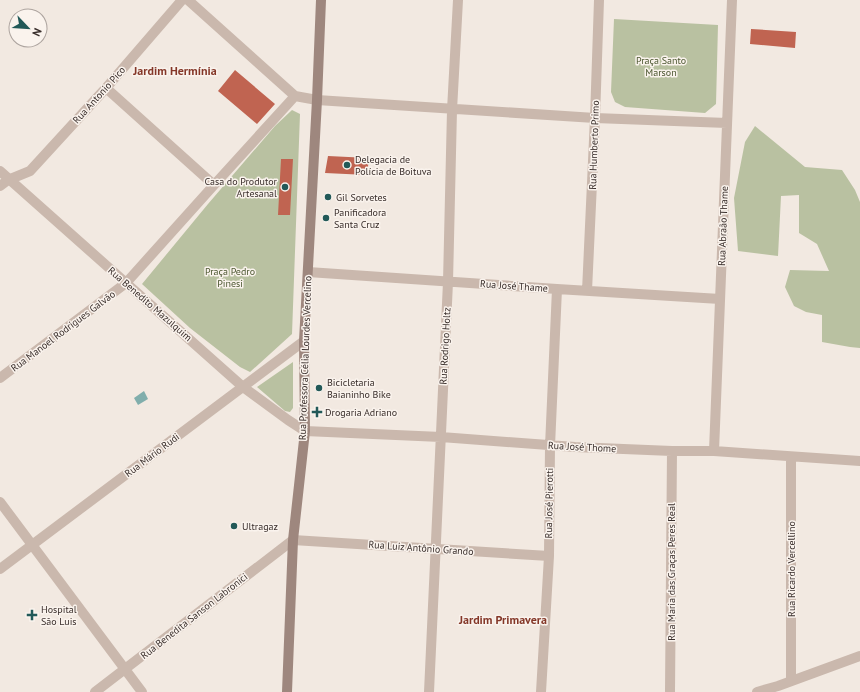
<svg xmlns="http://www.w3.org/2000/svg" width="860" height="692" font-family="'PT Sans',sans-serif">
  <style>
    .green { fill: #b9c1a1 }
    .water { fill: #81aeac }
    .building { fill: #c06451 }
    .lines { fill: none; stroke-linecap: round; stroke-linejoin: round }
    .street { stroke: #cab8ad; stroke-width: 10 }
    .secondary { stroke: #9e877e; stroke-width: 10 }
    .poi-dot { fill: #225958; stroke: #faf3ed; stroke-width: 1.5 }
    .labels { text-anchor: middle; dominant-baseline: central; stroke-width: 3; stroke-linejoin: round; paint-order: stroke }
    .park-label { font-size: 10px; fill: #4b5630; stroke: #faf3ed }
    .street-label { font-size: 10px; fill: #392e2b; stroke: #faf3ed }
    .poi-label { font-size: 10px; fill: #392e2b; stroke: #faf3ed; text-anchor: start }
    .quarter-label { font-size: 12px; font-weight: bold; fill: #843728; stroke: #faf3ed }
  </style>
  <rect width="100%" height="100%" fill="#f2e9e1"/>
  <!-- green -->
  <path class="green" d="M614 19 718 25 716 104 705 113 625 107 615 102 611 92Z
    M292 110 300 114 292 334 250 372 240 367 190 328 142 284 208 204 275 126Z
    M755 126 805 167 842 170 855 190 860 202V348L850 347 822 342V315L806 312 794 306 785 287 790 270 829 271 817 244 799 233V195L781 196 778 256 738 251 734 198 745 142Z
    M293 362V408L290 412 285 411 257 387Z"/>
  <!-- water -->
  <path class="water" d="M144 391 148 399 138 405 134 398Z"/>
  <!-- building -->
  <path class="building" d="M751 29 796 32 795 48 750 44Z
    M235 70 275 104 257 124 218 91Z
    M328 156 369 158 367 175 325 173Z
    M281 159H293L290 215H278Z"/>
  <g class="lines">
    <!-- street -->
    <path class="street" d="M188 0 295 96
      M106 88 214 185
      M0 171 243 387 288 420 305 431 441 437 575 447 672 451H714L860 461
      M0 186 8 180 30 171 106 88 182 0
      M308 272 557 289 720 299
      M587 291 595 118 599 0
      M0 378 126 283 214 185 295 96 317 100 595 118 727 123
      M714 451 732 0
      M791 457V681
      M0 502 142 692
      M0 569 304 341
      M95 692 293 540 549 556
      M429 692 448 282 452 110 458 0
      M541 692 549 556 550 446 557 289
      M670 692 672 451
      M757 692 778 686 860 656"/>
    <!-- secondary -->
    <path class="secondary" d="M287 692 293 540 305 431 304 341 317 100 321 0"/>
  </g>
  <!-- markers -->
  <g class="poi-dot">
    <circle cx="347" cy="165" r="4"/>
    <circle cx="285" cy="187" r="4"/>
    <circle cx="328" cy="197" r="4"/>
    <circle cx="326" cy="218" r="4"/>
    <circle cx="319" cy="388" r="4"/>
    <path d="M315 406h4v4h4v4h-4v4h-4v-4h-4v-4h4z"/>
    <circle cx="234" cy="526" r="4"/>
    <path d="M30 609h4v4h4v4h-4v4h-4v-4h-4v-4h4z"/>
  </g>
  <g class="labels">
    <!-- park labels -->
    <g class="park-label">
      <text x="661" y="60">Praça Santo<tspan x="661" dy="12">Marson</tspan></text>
      <text x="230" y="271">Praça Pedro<tspan x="230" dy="12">Pinesi</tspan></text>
    </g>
    <!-- street labels -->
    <g class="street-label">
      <text transform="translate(99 95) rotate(-48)">Rua Antonio Pico</text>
      <text transform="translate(594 145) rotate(-88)">Rua Humberto Primo</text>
      <text transform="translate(723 226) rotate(-88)">Rua Abraão Thame</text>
      <text transform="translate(514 286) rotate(4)">Rua José Thame</text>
      <text transform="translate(150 304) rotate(41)">Rua Benedito Mazulquim</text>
      <text transform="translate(63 331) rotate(-37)">Rua Manoel Rodrigues Galvão</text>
      <text transform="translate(445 346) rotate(-87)">Rua Rodrigo Holtz</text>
      <text transform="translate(305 358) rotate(-88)">Rua Professora Célia Lourdes Vercelino</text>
      <text transform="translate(582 447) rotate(3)">Rua José Thome</text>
      <text transform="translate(152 455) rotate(-37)">Rua Mário Rudi</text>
      <text transform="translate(549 503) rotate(-89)">Rua José Pierotti</text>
      <text transform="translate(421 548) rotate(4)">Rua Luiz Antônio Grando</text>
      <text transform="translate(791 569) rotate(-90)">Rua Ricardo Vercellino</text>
      <text transform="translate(671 572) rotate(-90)">Rua Maria das Graças Peres Real</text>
      <text transform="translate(194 616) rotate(-38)">Rua Benedita Sanson Labronici</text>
    </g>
    <!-- poi labels -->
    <g class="poi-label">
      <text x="355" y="159">Delegacia de<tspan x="355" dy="12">Polícia de Boituva</tspan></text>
      <text x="277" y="181" text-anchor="end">Casa do Produtor<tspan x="277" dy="12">Artesanal</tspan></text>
      <text x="336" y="197">Gil Sorvetes</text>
      <text x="334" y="212">Panificadora<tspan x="334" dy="12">Santa Cruz</tspan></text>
      <text x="327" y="382">Bicicletaria<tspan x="327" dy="12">Baianinho Bike</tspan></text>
      <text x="325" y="412">Drogaria Adriano</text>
      <text x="242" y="526">Ultragaz</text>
      <text x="41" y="609">Hospital<tspan x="41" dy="12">São Luis</tspan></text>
    </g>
    <!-- quarter labels -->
    <g class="quarter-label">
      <text x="175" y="70">Jardim Hermínia</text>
      <text x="503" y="619">Jardim Primavera</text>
    </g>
  </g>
  <!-- north arrow -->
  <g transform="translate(28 28) rotate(115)"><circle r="19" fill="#faf3ed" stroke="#ada49f"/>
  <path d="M0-3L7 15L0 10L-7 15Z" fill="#225958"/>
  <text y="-6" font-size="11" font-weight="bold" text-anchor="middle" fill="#392e2b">N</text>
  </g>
</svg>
